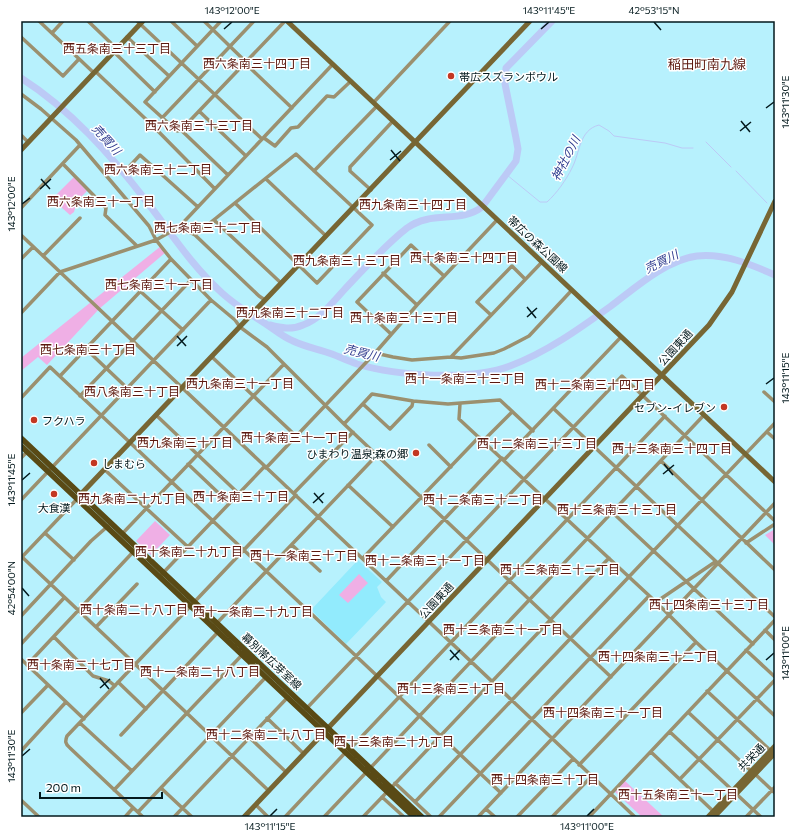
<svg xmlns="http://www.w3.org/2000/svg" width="796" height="838" font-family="Commissioner,'Noto Sans JP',sans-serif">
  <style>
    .built { fill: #92ebfd }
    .green { fill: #efafe5 }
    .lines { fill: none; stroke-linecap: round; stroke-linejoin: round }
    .stream { stroke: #bccaf6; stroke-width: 1 }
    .river { stroke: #bccaf6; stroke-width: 7 }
    .street { stroke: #9b906f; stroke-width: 3.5 }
    .secondary { stroke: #776634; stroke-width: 5 }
    .primary { stroke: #594a15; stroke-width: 5.5 }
    .ticks { fill: none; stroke: #03191d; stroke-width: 1.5 }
    .poi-dot { fill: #c33722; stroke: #fff; stroke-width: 1.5 }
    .labels { text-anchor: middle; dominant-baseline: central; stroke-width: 3; stroke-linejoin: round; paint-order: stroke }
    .poi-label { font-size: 11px; fill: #03191d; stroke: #fff; text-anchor: start }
    .street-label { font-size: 11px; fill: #03191d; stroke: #fff }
    .neighbourhood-label { font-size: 12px; fill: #5b180e; stroke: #fff }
    .water-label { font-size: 12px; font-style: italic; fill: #303d8f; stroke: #fff }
    .quarter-label { font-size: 13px; fill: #5b180e; stroke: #fff }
    .neatline { fill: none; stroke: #03191d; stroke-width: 1.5 }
    .ticks-label { font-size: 10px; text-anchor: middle; fill: #03191d }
  </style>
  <rect width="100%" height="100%" fill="#b7f1fd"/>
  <!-- built -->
  <path class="built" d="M358 560 382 582 377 587 381 597 386 602 346 644 311 610Z"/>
  <!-- green -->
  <path class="green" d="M74 177 87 191 77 201 74 212 70 215 52 199Z
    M161 246 166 252 99 309 47 365 38 357 21 371V358Z
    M155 521 170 535 151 555 136 541Z
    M775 529V545L765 535Z
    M359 574 368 583 348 603 339 595Z
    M625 781 664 817H642L615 792Z"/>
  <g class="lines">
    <!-- stream -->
    <path class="stream" d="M706 142 731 167
      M736 171 767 203
      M507 175 540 202H547C557 193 566 180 572 168 580 153 579 130 599 125L609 131 614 136 665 143 682 148H693"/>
    <!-- river -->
    <path class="river" d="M21 78C71 110 111 155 147 202 171 233 192 266 222 293 235 305 250 314 266 324 275 330 283 337 293 341 305 347 319 349 332 354 340 357 348 361 357 364 397 376 471 381 510 366 547 352 579 329 611 306 635 288 666 260 697 256 724 253 750 264 775 275
      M270 325C281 328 292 330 303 325 320 319 332 303 344 290 364 269 384 246 407 228 432 210 460 224 482 207L516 161 518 149 516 138 505 84 506 68 552 21"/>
    <!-- street -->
    <path class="street" d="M39 21 94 73
      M88 21 117 49
      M137 21 262 139
      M171 21 197 46
      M204 21 246 62
      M52 33 63 21
      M21 37 63 76 79 59
      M127 37 169 76
      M114 52 155 92
      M245 63 292 108
      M95 71 152 125 215 189
      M21 94 41 109 76 140 149 226 156 240 171 259 211 300 235 320 240 327 267 347 344 424 611 677
      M374 102 450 21
      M199 111 246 156
      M162 118 254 21
      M181 130 177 131 145 102 221 21
      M21 135 28 142
      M264 138 275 146 291 128 298 127 327 96 334 97 351 81
      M63 164 106 208 105 215 137 246
      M128 168 140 155 198 207
      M314 171 377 106
      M228 175 181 130 285 21
      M266 179 326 236
      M371 190 350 171V167L393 121
      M21 208 80 145
      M214 220 281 283
      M179 227 195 235 296 154 372 225 317 283 235 203
      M21 235 635 817
      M195 235 259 296 265 300
      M43 256 80 218
      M21 259 33 247
      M383 273 417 305
      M140 291 183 330
      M21 313 60 272 156 240 179 227 333 64
      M491 315 477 302 512 266 525 279
      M391 334 357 302 411 245 444 276
      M86 349 127 388
      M375 353 393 357 412 360 451 357 461 358 494 353 504 349 529 336 572 290
      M212 357 296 436
      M451 357 542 262
      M60 376 171 259
      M764 392 775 402
      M80 396 191 280
      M21 398 50 367 501 793
      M363 404 390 429 412 406 413 401
      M460 404 459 419 656 602 696 642 775 716
      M554 409 775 617
      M156 415 239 494
      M344 424 372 394 413 401 448 404 500 400 533 431
      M767 432 775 439
      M483 441 512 412
      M429 445 451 467
      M21 458 27 452
      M504 460 621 337
      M661 461 775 570
      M188 464 229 503
      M266 468 375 353 417 305 497 220
      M105 470 188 547
      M348 485 393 527
      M294 493 353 432
      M21 500 211 300
      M613 513 753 644
      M45 533 74 560
      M122 534 284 364
      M746 543 775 524
      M292 545 320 571
      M21 556 269 791
      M21 558 78 498
      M363 558 479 437
      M162 574 265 466
      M386 581 502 458
      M656 602 715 562
      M21 616 91 541 108 526
      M216 624 377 455
      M96 627 137 584
      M765 630 775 640
      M54 637 93 676 109 681 115 686
      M21 644 64 598
      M746 650 775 677
      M21 659 84 719
      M27 665 134 551
      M118 682 146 709
      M707 691 771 751
      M306 709 622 376 775 521
      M688 712 751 771
      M21 713 48 685
      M267 718 304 754
      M80 723 132 771
      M670 732 761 817
      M121 735 219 631
      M250 738 286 772
      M350 749 665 416
      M21 751 66 702
      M651 752 713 811
      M579 765 696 642
      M755 774 775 793
      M680 779 775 680
      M395 783 431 817
      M161 788 192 817
      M391 788 609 558
      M114 790 242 655
      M382 797 404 817
      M21 800 39 817
      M415 802 775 423
      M256 805 268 817
      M486 809 495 817
      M138 812 266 677
      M125 817 133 808
      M143 817 70 748C65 744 65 741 67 736L296 495
      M174 817 288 697
      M285 817 345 753
      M324 817 704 415
      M363 817 387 792
      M439 817 649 596
      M478 817 775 503
      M517 817 573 759
      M552 817 592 776
      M589 817 775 620
      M746 817 775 787"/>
    <!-- secondary -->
    <path class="secondary" d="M287 21 775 482
      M21 150 143 21
      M81 494 530 21
      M244 817 709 325 732 292 775 201
      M708 817 775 746
      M714 817 775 753"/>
    <!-- primary -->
    <path class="primary" d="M21 438 422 817
      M21 446 414 817"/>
  </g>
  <!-- ticks -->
  <path class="ticks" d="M654 22 661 30M224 29 232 22M541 29 549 22M766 108 774 102M741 121 750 132M740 131 751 122M391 150 400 161M390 160 401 151M41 179 50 189M40 189 51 179M22 204 30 198M527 307 536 318M527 317 537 308M177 336 186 346M177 346 187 336M766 384 774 378M664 464 673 475M663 474 674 465M22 480 30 473M314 493 323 503M313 503 324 493M22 588 29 596M450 650 459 660M450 660 460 650M766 660 774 653M100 678 109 689M100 688 110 679M22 756 30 749M270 816 277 809M587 816 594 809"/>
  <!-- markers -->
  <g class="poi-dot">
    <circle cx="451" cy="76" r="4"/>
    <circle cx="724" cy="407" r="4"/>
    <circle cx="34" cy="420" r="4"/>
    <circle cx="416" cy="453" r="4"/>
    <circle cx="94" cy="463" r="4"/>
    <circle cx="54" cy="494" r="4"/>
  </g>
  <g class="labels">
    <!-- poi labels -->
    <g class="poi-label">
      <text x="459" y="76">帯広スズランボウル</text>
      <text x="716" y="407" text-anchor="end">セブン-イレブン</text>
      <text x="42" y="420">フクハラ</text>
      <text x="408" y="453" text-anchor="end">ひまわり温泉;森の郷</text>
      <text x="102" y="463">しまむら</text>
      <text x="54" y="507" text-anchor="middle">大食漢</text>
    </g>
    <!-- street labels -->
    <g class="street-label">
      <text transform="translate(538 244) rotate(43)">帯広の森公園線</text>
      <text transform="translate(675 347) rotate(-47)">公園東通</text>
      <text transform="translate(436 600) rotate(-47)">公園東通</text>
      <text transform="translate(272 661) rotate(43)">幕別帯広芽室線</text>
      <text transform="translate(751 757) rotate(-46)">共栄通</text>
    </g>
    <!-- neighbourhood labels -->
    <g class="neighbourhood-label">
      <text x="117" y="48">西五条南三十三丁目</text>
      <text x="257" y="63">西六条南三十四丁目</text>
      <text x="199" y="125">西六条南三十三丁目</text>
      <text x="158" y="169">西六条南三十二丁目</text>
      <text x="101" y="201">西六条南三十一丁目</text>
      <text x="413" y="204">西九条南三十四丁目</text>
      <text x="208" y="227">西七条南三十二丁目</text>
      <text x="464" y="257">西十条南三十四丁目</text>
      <text x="347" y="260">西九条南三十三丁目</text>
      <text x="159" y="284">西七条南三十一丁目</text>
      <text x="290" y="312">西九条南三十二丁目</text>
      <text x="404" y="317">西十条南三十三丁目</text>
      <text x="88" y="349">西七条南三十丁目</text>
      <text x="465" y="378">西十一条南三十三丁目</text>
      <text x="240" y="383">西九条南三十一丁目</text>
      <text x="595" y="384">西十二条南三十四丁目</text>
      <text x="132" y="391">西八条南三十丁目</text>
      <text x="295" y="437">西十条南三十一丁目</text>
      <text x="185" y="442">西九条南三十丁目</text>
      <text x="537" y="443">西十二条南三十三丁目</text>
      <text x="672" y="448">西十三条南三十四丁目</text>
      <text x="241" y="496">西十条南三十丁目</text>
      <text x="132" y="498">西九条南二十九丁目</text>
      <text x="483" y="499">西十二条南三十二丁目</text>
      <text x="617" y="509">西十三条南三十三丁目</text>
      <text x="189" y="551">西十条南二十九丁目</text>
      <text x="304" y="555">西十一条南三十丁目</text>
      <text x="425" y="560">西十二条南三十一丁目</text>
      <text x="560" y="569">西十三条南三十二丁目</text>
      <text x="709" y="604">西十四条南三十三丁目</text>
      <text x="134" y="609">西十条南二十八丁目</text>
      <text x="253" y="611">西十一条南二十九丁目</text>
      <text x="503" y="629">西十三条南三十一丁目</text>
      <text x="658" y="656">西十四条南三十二丁目</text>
      <text x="81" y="664">西十条南二十七丁目</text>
      <text x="200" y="671">西十一条南二十八丁目</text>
      <text x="451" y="688">西十三条南三十丁目</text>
      <text x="603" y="712">西十四条南三十一丁目</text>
      <text x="266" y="734">西十二条南二十八丁目</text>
      <text x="394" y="741">西十三条南二十九丁目</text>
      <text x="545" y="779">西十四条南三十丁目</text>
      <text x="678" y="794">西十五条南三十一丁目</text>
    </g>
    <!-- water labels -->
    <g class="water-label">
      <text transform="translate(107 139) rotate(48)">売買川</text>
      <text transform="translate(565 158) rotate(-63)">神社の川</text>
      <text transform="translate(661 261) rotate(-26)">売買川</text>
      <text transform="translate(362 352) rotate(14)">売買川</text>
    </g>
    <!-- quarter labels -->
    <g class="quarter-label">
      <text x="707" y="64">稲田町南九線</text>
    </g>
  </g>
  <!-- border -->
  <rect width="796" height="838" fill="none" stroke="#ffffff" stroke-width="44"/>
  <!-- scale -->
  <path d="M40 792v6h122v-6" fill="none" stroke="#03191d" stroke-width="2"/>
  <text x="46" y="792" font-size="12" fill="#03191d" stroke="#ffffff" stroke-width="3" paint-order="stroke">200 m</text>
  <rect x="22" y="22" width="752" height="794" class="neatline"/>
  <g class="ticks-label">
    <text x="232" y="14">143°12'00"E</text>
    <text x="549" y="14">143°11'45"E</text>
    <text x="654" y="14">42°53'15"N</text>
    <text transform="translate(785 102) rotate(-90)" y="4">143°11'30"E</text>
    <text transform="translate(11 204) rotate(-90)" y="4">143°12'00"E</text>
    <text transform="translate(785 378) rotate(-90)" y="4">143°11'15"E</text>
    <text transform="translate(11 480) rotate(-90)" y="4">143°11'45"E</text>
    <text transform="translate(11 588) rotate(-90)" y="4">42°54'00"N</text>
    <text transform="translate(785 653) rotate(-90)" y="4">143°11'00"E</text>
    <text transform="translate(11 756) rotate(-90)" y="4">143°11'30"E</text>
    <text x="270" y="830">143°11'15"E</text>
    <text x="587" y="830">143°11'00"E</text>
  </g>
</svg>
